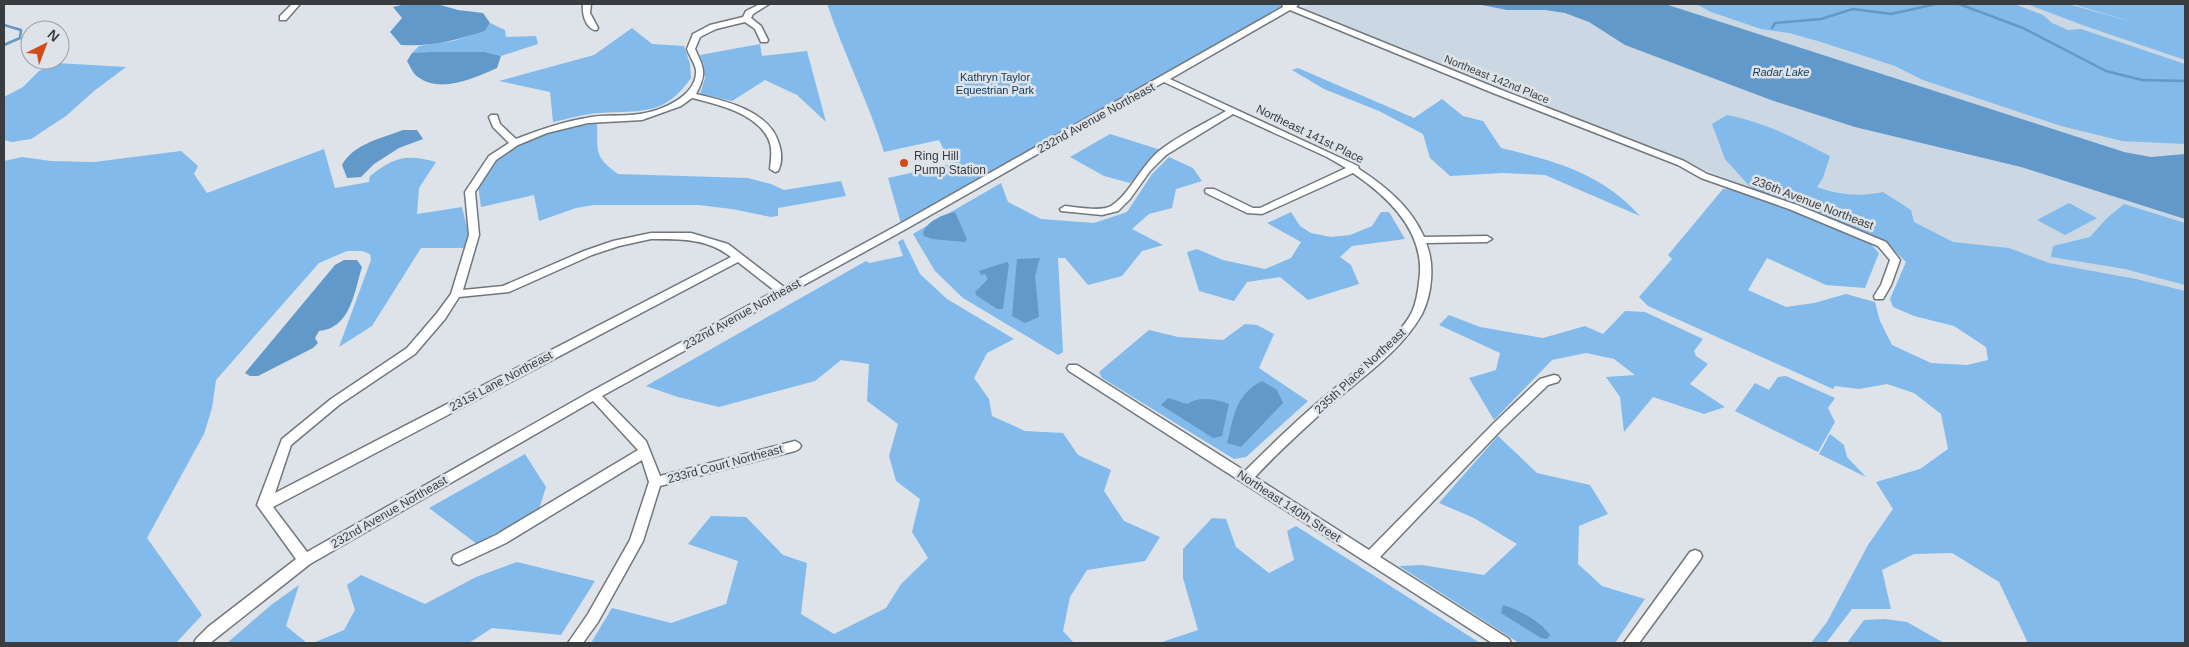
<svg xmlns="http://www.w3.org/2000/svg" width="2189" height="647" font-family="Arial,sans-serif">
  <style>
    .built { fill: #cbd7e2 }
    .green { fill: #82baeb }
    .water { fill: #6199ca }
    .lines { fill: none; stroke-linecap: round; stroke-linejoin: round }
    .stream { stroke: #6199ca; stroke-width: 2.5 }
    .minor-casing { stroke: #71777c; stroke-width: 3 }
    .minor { fill: #fff; fill-rule: evenodd }
    .poi-dot { fill: #d24b16; stroke: #dde3e8; stroke-width: 2 }
    .labels { text-anchor: middle; dominant-baseline: central; stroke-width: 5; stroke-linejoin: round; paint-order: stroke }
    .far-water-label { font-size: 11px; font-style: italic; fill: #153f60; stroke: #dde3e8 }
    .far-park-label { font-size: 11px; fill: #0c3758; stroke: #dde3e8 }
    .far-street-label { font-size: 11px; fill: #3a3d3f; stroke: #dde3e8 }
    .street-label { font-size: 12px; fill: #3a3d3f; stroke: #dde3e8 }
    .poi-label { font-size: 12px; fill: #3a3d3f; stroke: #dde3e8; text-anchor: start }
  </style>
  <rect width="100%" height="100%" fill="#dde3e8"/>
  <!-- built -->
  <path class="built" d="M1311 4H2070L2185 36V362L1302 9Z"/>
  <!-- green -->
  <path class="green" d="M827 4H1281L1289 7 902 227 888 178 951 164 939 140 884 152C868 101 844 54 827 4Z
    M1696 4H2014L2043 15 2052 23 2068 30 2081 29 2185 64V144L2122 141 2061 126 1923 80 1895 66 1821 42 1789 33 1761 29 1711 12Z
    M2027 4H2068L2140 24 2072 4H2185V60L2088 27Z
    M490 23 505 30 506 37 536 36 538 44 501 56 485 52 412 53 419 46 453 41 485 31Z
    M632 28 652 44 684 46 690 64 691 78C664 117 640 110 599 113 583 114 568 119 553 122L550 92 499 81 594 55Z
    M760 44 762 56 807 51 826 122 797 95 765 80 732 101 700 94 705 78 700 55Z
    M56 63 126 67 94 91 66 116 31 139 12 142 4 140V97L23 87 39 71Z
    M1298 68 1414 118 1442 99 1463 116 1483 121 1501 148C1555 161 1602 173 1640 216L1545 175 1502 173 1450 176 1430 158 1423 134 1379 111 1324 89 1292 70Z
    M1727 115C1764 122 1797 139 1830 156L1823 178 1817 187C1838 195 1861 197 1883 192L1911 210 1914 222 1953 242 2009 248 2049 263 2136 279 2185 291V643H2028L1999 582 1952 553 1914 554 1882 570 1891 609H1852L1826 643H1811L1827 622 1868 545 1893 509 1876 482 1920 469 1948 449 1941 414 1914 393 1887 384 1859 389 1835 386 1833 389 1648 306 1639 297 1672 259 1668 255 1723 189 1739 190 1865 238 1879 253 1865 288 1826 285 1767 258 1748 290 1786 307 1814 303 1846 294 1875 302 1880 321 1892 345 1931 363 1967 365 1988 360 1986 347 1954 326 1914 316 1893 307 1890 299 1906 262 1888 244 1753 190 1725 159 1712 124Z
    M597 123C598 151 593 156 618 174L748 178 771 184 784 190 841 181 846 196 778 208V216L771 217 732 209 698 205H594L576 208 539 221 534 195 481 207 478 185C484 177 489 167 496 159 514 140 571 125 597 123Z
    M1110 134 1161 150 1130 183 1104 176 1070 157Z
    M324 149 335 188 369 182 370 176C395 157 405 154 436 162L419 188 417 214 462 207 468 232 464 248H421L372 326 339 347 371 260 370 254 362 251H347L319 263 216 380 212 408 204 434 147 538 202 615 176 643H4V161L22 157 51 161 94 162 181 151 198 166 194 174 207 193Z
    M1169 157 1193 168 1202 181 1176 189 1172 208 1149 214 1132 229 1163 245 1142 251 1122 276 1088 285 1065 258H1058L1063 352 1058 355 963 298 935 271 913 234 1001 183 1008 202 1041 219 1094 223 1127 212 1152 174Z
    M2069 203 2097 218 2065 235 2037 220Z
    M2124 204 2185 223V285L2125 269 2051 257 2053 246 2090 237 2107 218Z
    M1291 212 1300 226 1311 233 1331 237 1350 235 1372 226 1381 212H1389L1405 239 1352 246 1340 257 1351 265 1359 284 1308 300 1280 277 1247 282 1234 301 1199 291 1187 252 1197 249 1223 260 1265 269 1291 258 1301 242 1267 223Z
    M903 239 920 274 947 299 1014 339 987 353 974 378 989 399 992 416 1025 431 1063 433 1078 455 1111 470 1104 491 1124 521 1160 537 1145 561 1087 570 1070 597 1063 631 1074 643H591L612 608 671 623 726 604 738 561 688 544 711 516 746 517 783 555 807 563 801 614 834 634 886 608 901 584 928 558 912 532 920 499 896 481 889 456 898 424 867 401 869 364 841 360 815 381 719 407 678 397 646 386 866 261 869 263 903 256 898 242Z
    M1625 311 1645 312 1703 339 1694 351 1696 356 1708 364 1690 384 1725 407 1704 414 1653 397 1624 432 1620 397 1606 377 1635 375 1614 359 1586 353 1552 360 1494 420 1469 378 1496 370 1500 353 1439 325 1449 315 1480 327 1543 338 1585 326 1603 334Z
    M1245 324 1257 325 1274 334 1259 368 1308 401 1246 457 1234 459 1102 378 1099 372 1149 330 1178 337 1223 340Z
    M1786 376 1835 398 1828 408 1835 422 1818 452 1735 411 1755 383 1769 390 1778 377Z
    M1830 434 1844 445 1847 457 1866 477 1819 454Z
    M1498 436 1537 473 1590 485 1608 514 1579 526 1578 564 1602 586 1645 599 1615 643H1519L1399 566 1422 565 1484 575 1517 544 1474 518 1439 503Z
    M525 454 546 487 539 509 477 544 429 508Z
    M1212 518 1226 519 1236 547 1269 573 1294 560 1287 531 1296 526 1480 643H1159L1198 630 1183 578V549Z
    M517 562 595 581 561 635 492 628 469 643H313L344 630 355 610 347 585 361 575 425 604 476 577Z
    M299 585 286 626 307 643H227L271 605Z
    M1885 619 1907 622 1944 643H1847L1864 620Z"/>
  <!-- water -->
  <path class="water" d="M406 4H437L458 10 483 13 490 23 485 31C457 40 431 47 401 45L390 32 402 18 393 7Z
    M1477 4H1665L2124 152 2151 157 2185 154V219L2021 167 1855 127 1771 100 1625 45 1589 22 1565 13 1545 10H1507Z
    M432 52H485L501 56 497 68C474 78 441 94 418 77 413 74 410 66 407 61L412 53Z
    M403 130H417L423 139 399 148 374 164 361 177 347 178 342 165C353 144 382 138 403 130Z
    M955 212 967 239 965 242 932 239 924 236 923 232C928 221 943 214 955 212Z
    M1040 258 1035 276 1039 317 1025 323 1012 316 1017 259Z
    M344 260H357L362 267C354 292 351 328 319 331L315 338 318 343 313 348 258 376H250L245 373 335 265Z
    M1007 262 1009 264 1003 309H997L976 295 975 292 988 279 985 274 981 275 979 271Z
    M1262 381 1277 390 1283 403 1241 447 1227 443C1234 416 1235 395 1262 381Z
    M1168 398 1187 404C1198 396 1217 399 1229 404L1222 436 1213 438 1161 405Z
    M1503 605C1518 609 1541 622 1550 635L1547 639 1541 638 1501 613Z"/>
  <g class="lines">
    <!-- stream -->
    <path class="stream" d="M1959 4 2023 28 2106 71 2142 80 2185 81
      M4 25 21 30 20 38 4 45
      M1772 28 1775 23 1821 19 1853 9 1891 14 1936 4"/>
    <defs>
      <path id="minor" d="M292 4H300L286 20H280V16Z
        M583 4H591L590 13 598 28 597 30H594C585 26 582 14 583 4Z
        M760 4H769L753 14 751 18 761 26 768 40 767 42H761L755 29 745 22 716 29 700 37 695 49C704 68 707 74 696 94 726 101 770 111 779 144 782 153 782 163 778 171L775 172 770 169C771 158 773 148 768 138 755 113 717 104 692 98L681 106 642 120 588 123 547 133 518 145 496 160 475 192 479 235 463 290 503 286 584 251 613 241 651 233H691L728 244 784 287 898 225 1283 7 1282 4H1299L1296 7 1499 89 1684 161 1707 174 1797 205 1886 242 1900 260 1891 285 1883 299H1875L1874 296 1881 285 1890 260 1878 246 1789 209 1701 178 1678 165 1493 93 1290 10 1170 79 1358 166 1359 169C1385 186 1411 207 1424 237L1487 236 1492 239 1487 242 1426 243C1435 264 1432 294 1422 314 1403 348 1367 374 1338 398 1309 424 1281 449 1255 477L1369 550 1494 423 1540 379 1554 375 1558 376 1560 379 1558 382 1548 385 1502 429 1380 557 1509 639 1511 643H1492L1069 371 1067 368 1069 365H1077L1245 471C1270 446 1295 422 1322 399 1348 376 1397 342 1412 312 1416 303 1418 292 1419 282 1427 234 1390 198 1353 173L1262 214 1247 213 1206 193 1205 191 1206 189H1214L1253 208H1260L1346 168 1327 157 1233 114 1166 155 1150 171 1130 199 1118 211 1102 215 1061 211 1060 209 1065 206C1076 207 1102 212 1111 206 1129 195 1141 166 1159 151 1179 135 1204 124 1226 111L1164 82 906 229 602 396 646 441 660 476 795 441 799 443 801 446 799 449 795 451 660 486 643 541 598 622 583 643H568L588 614 630 540 649 482 642 460 506 543 459 565 454 563 452 559 454 555 496 535 638 450 593 401 310 564 210 643H194L196 639 208 627 296 559 257 505 282 439 331 399 407 348 437 313 451 294 469 235 465 192 489 156 509 143 493 127 489 117 491 115H497L500 124 516 139C539 130 562 122 586 118 604 114 622 117 640 114 661 111 698 96 696 70 695 64 689 55 687 49L693 34 710 25 743 17 746 11ZM651 239C680 239 707 238 731 257L275 493 291 445 339 405 415 354 445 319 459 297 509 292 592 255 619 246ZM738 262 775 291 590 392 307 552 273 507Z
        M1695 550 1700 552 1702 556 1700 560 1639 643H1624L1690 552Z"/>
    </defs>
    <!-- minor casing -->
    <use href="#minor" class="minor-casing"/>
    <!-- minor -->
    <use href="#minor" class="minor"/>
  </g>
  <!-- markers -->
  <circle class="poi-dot" cx="904" cy="163" r="5"/>
  <g class="labels">
    <!-- far-water labels -->
    <g class="far-water-label">
      <text x="1781" y="72">Radar Lake</text>
    </g>
    <!-- far-park labels -->
    <g class="far-park-label">
      <text x="995" y="77">Kathryn Taylor<tspan x="995" dy="13">Equestrian Park</tspan></text>
    </g>
    <!-- far-street labels -->
    <g class="far-street-label">
      <text transform="translate(1497 79) rotate(22)">Northeast 142nd Place</text>
    </g>
    <!-- street labels -->
    <g class="street-label">
      <text transform="translate(1096 118) rotate(-29)">232nd Avenue Northeast</text>
      <text transform="translate(1310 134) rotate(26)">Northeast 141st Place</text>
      <text transform="translate(1813 203) rotate(21)">236th Avenue Northeast</text>
      <text transform="translate(742 314) rotate(-29)">232nd Avenue Northeast</text>
      <text transform="translate(1360 371) rotate(-43)">235th Place Northeast</text>
      <text transform="translate(501 381) rotate(-28)">231st Lane Northeast</text>
      <text transform="translate(725 464) rotate(-15)">233rd Court Northeast</text>
      <text transform="translate(1289 506) rotate(33)">Northeast 140th Street</text>
      <text transform="translate(389 512) rotate(-30)">232nd Avenue Northeast</text>
    </g>
    <!-- poi labels -->
    <g class="poi-label">
      <text x="914" y="156">Ring Hill<tspan x="914" dy="14">Pump Station</tspan></text>
    </g>
  </g>
  <!-- border -->
  <rect width="2189" height="647" fill="none" stroke="#3a3d3f" stroke-width="10"/>
  <!-- north arrow -->
  <g transform="translate(45 45) rotate(42)"><circle r="24" fill="#dde3e8" stroke="#9ca1a4"/>
  <path d="M0-4L9 19L0 12L-9 19Z" fill="#d24b16"/>
  <text y="-8" font-size="14" font-weight="bold" text-anchor="middle" fill="#3a3d3f">N</text>
  </g>
</svg>
